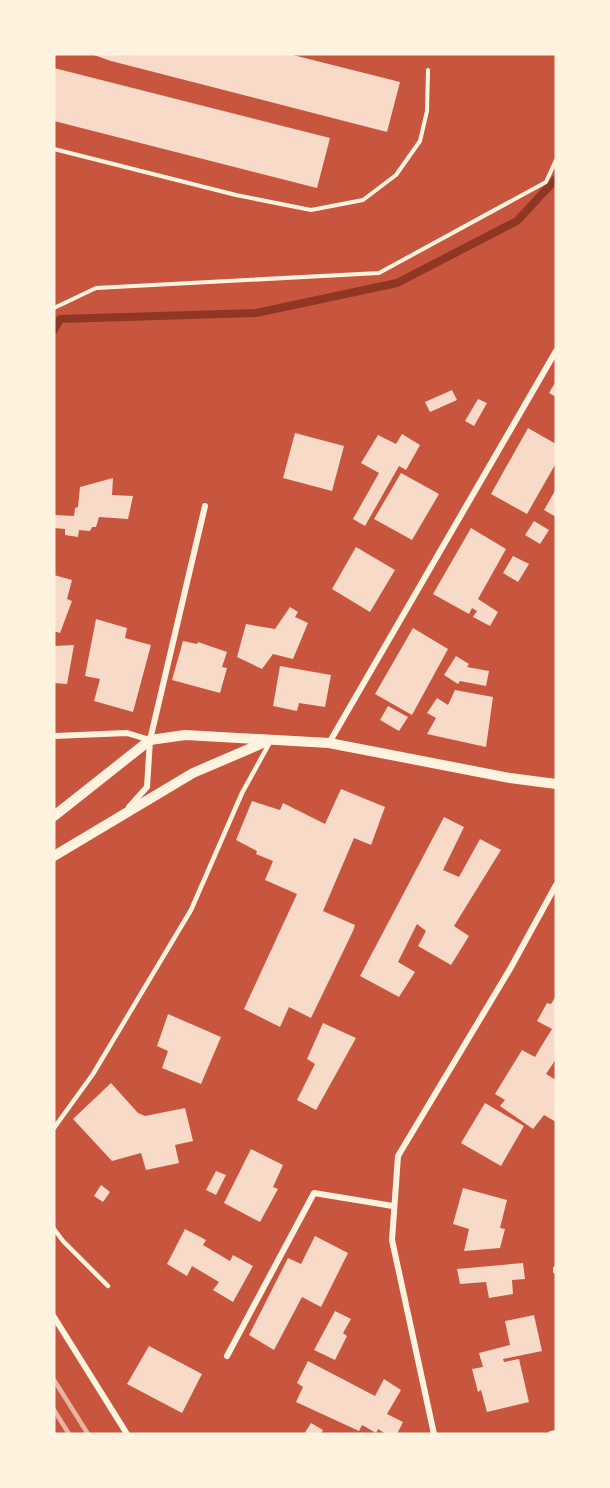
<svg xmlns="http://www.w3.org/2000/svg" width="610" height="1488" font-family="Helvetica,sans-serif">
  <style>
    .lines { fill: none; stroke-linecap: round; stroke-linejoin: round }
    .stream { stroke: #8f3625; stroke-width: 8 }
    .building { fill: #f7dbc8 }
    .path { stroke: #fff3e0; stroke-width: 4 }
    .service { stroke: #fff3e0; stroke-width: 4.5 }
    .minor { stroke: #fff3e0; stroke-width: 6 }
    .tertiary { stroke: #fff3e0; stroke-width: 10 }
    .rail { stroke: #e9b49f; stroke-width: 4.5 }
  </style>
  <rect width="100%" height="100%" fill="#c8553d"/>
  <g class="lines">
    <!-- stream -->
    <path class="stream" d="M54 330 60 319 256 313 397 283 517 221 556 179"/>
  </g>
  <!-- building -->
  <path class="building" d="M91 54H289L400 82 387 132 111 61Z
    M54 68 330 138 317 188 54 121Z
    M556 381V397L549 393Z
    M452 390 457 400 430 412 425 402Z
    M478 399 487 403 474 426 465 421Z
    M528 428 556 444V463L527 514 491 494Z
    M295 433 344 446 332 491 283 478Z
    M402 434 420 445 406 470 399 466 365 526 353 519 379 473 361 463 378 435 396 444Z
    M401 473 439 494 412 540 374 519Z
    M113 478 112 495 133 496 128 519 99 517 96 527H92L90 531 79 530 78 537 65 535V529L54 528V515L74 516 75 508 78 507 80 487Z
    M556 489V517L544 510Z
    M534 521 549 530 540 544 525 535Z
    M471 528 506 549 478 599 498 612 490 626 473 617 477 611 472 608 469 614 433 594Z
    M356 547 395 570 370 612 332 589Z
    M513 556 529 564 518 582 503 573Z
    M54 575 72 580 67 599 72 601 60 633 54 631Z
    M290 607 298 612 295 617 308 623 293 659 273 654 262 669 237 657 246 624 275 629Z
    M96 619 127 628 125 638 151 645 133 712 94 701 100 679 85 676Z
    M413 628 448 649 412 715 375 694Z
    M183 641 197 644 198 642 227 652 222 667 227 668 220 693 172 680Z
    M74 645 67 684 54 683V646Z
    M456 656 469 664 467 667 489 671 486 686 460 681 458 684 444 675Z
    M280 666 331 675 325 707 299 703 297 711 273 706Z
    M455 690 493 697 486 747 427 734 436 718 427 713 437 698 448 705Z
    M388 706 408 717 399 731 380 720Z
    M341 789 385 807 371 845 354 838 323 911 355 925 353 931 311 1018 289 1007 280 1027 244 1009 297 894 265 880 273 861 256 854 257 851 236 840 252 801 280 810 283 803 325 824Z
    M444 817 464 827 443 870 459 877 480 839 501 850 454 926 469 936 451 965 418 946 426 931 417 924 398 962 415 972 399 997 360 976Z
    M556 996V1059L546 1074 556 1080V1122L544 1115 533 1129 500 1106 505 1100 495 1094 522 1050 535 1057 542 1045 552 1029 537 1021 547 1003 551 1004Z
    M168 1014 221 1037 201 1084 162 1068 168 1051 157 1046Z
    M323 1023 356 1038 316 1110 297 1100 315 1064 307 1059Z
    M111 1083 138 1113 145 1116 185 1108 193 1141 175 1145 179 1163 146 1170 141 1153 112 1161 73 1119Z
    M485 1103 524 1126 501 1166 461 1143Z
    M251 1149 283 1165 273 1187 278 1189 260 1222 224 1203Z
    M216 1171 226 1175 216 1195 206 1190Z
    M101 1185 110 1192 103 1202 94 1196Z
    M463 1188 507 1200 500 1228 505 1229 500 1248 464 1251 469 1229 453 1224Z
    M185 1229 206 1240 203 1245 230 1261 233 1255 253 1266 233 1302 213 1290 219 1282 192 1266 187 1276 167 1264Z
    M315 1236 348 1253 321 1307 302 1297 274 1350 249 1335 288 1258 301 1264Z
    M523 1263 525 1279 512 1280 513 1294 489 1298 486 1282 460 1284 457 1269Z
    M335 1311 351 1319 343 1333 347 1336 335 1360 314 1350Z
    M534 1315 542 1351 503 1359 504 1362 519 1359 529 1402 487 1412 481 1390 478 1392 472 1369 483 1367 479 1353 510 1345 505 1321Z
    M149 1346 202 1374 182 1413 127 1384Z
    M308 1361 375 1396 384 1379 401 1390 387 1414 403 1422 397 1434H386L378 1429 376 1433 362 1425 359 1431 296 1402 303 1387 297 1383Z
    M311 1423 323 1430 321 1434H304Z"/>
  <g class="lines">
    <!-- path -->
    <path class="path" d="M54 149 236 195 311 210 363 200 396 175 420 141 427 111 428 70
      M54 308 96 288 379 273 546 182 556 160"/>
    <!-- service -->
    <path class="service" d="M54 1128 93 1074 191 910 242 793 269 744
      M54 1229 63 1241 108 1286"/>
    <!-- minor -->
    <path class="minor" d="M54 736 127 733 150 740
      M329 743 556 351
      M129 807 147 787 150 740 205 506
      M556 1269V1271
      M54 1317 127 1434
      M227 1356 314 1193 393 1206
      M434 1434 392 1240 398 1156 510 969 556 885
      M551 1434 556 1433"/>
    <!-- tertiary -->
    <path class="tertiary" d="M54 816 150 740 185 735 329 743 510 778 556 784
      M54 856 193 773 270 740"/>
    <!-- rail -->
    <path class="rail" d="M54 1380 88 1434
      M54 1410 69 1434"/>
  </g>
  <!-- border -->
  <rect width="610" height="1488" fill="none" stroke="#fff3e0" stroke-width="111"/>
</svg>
